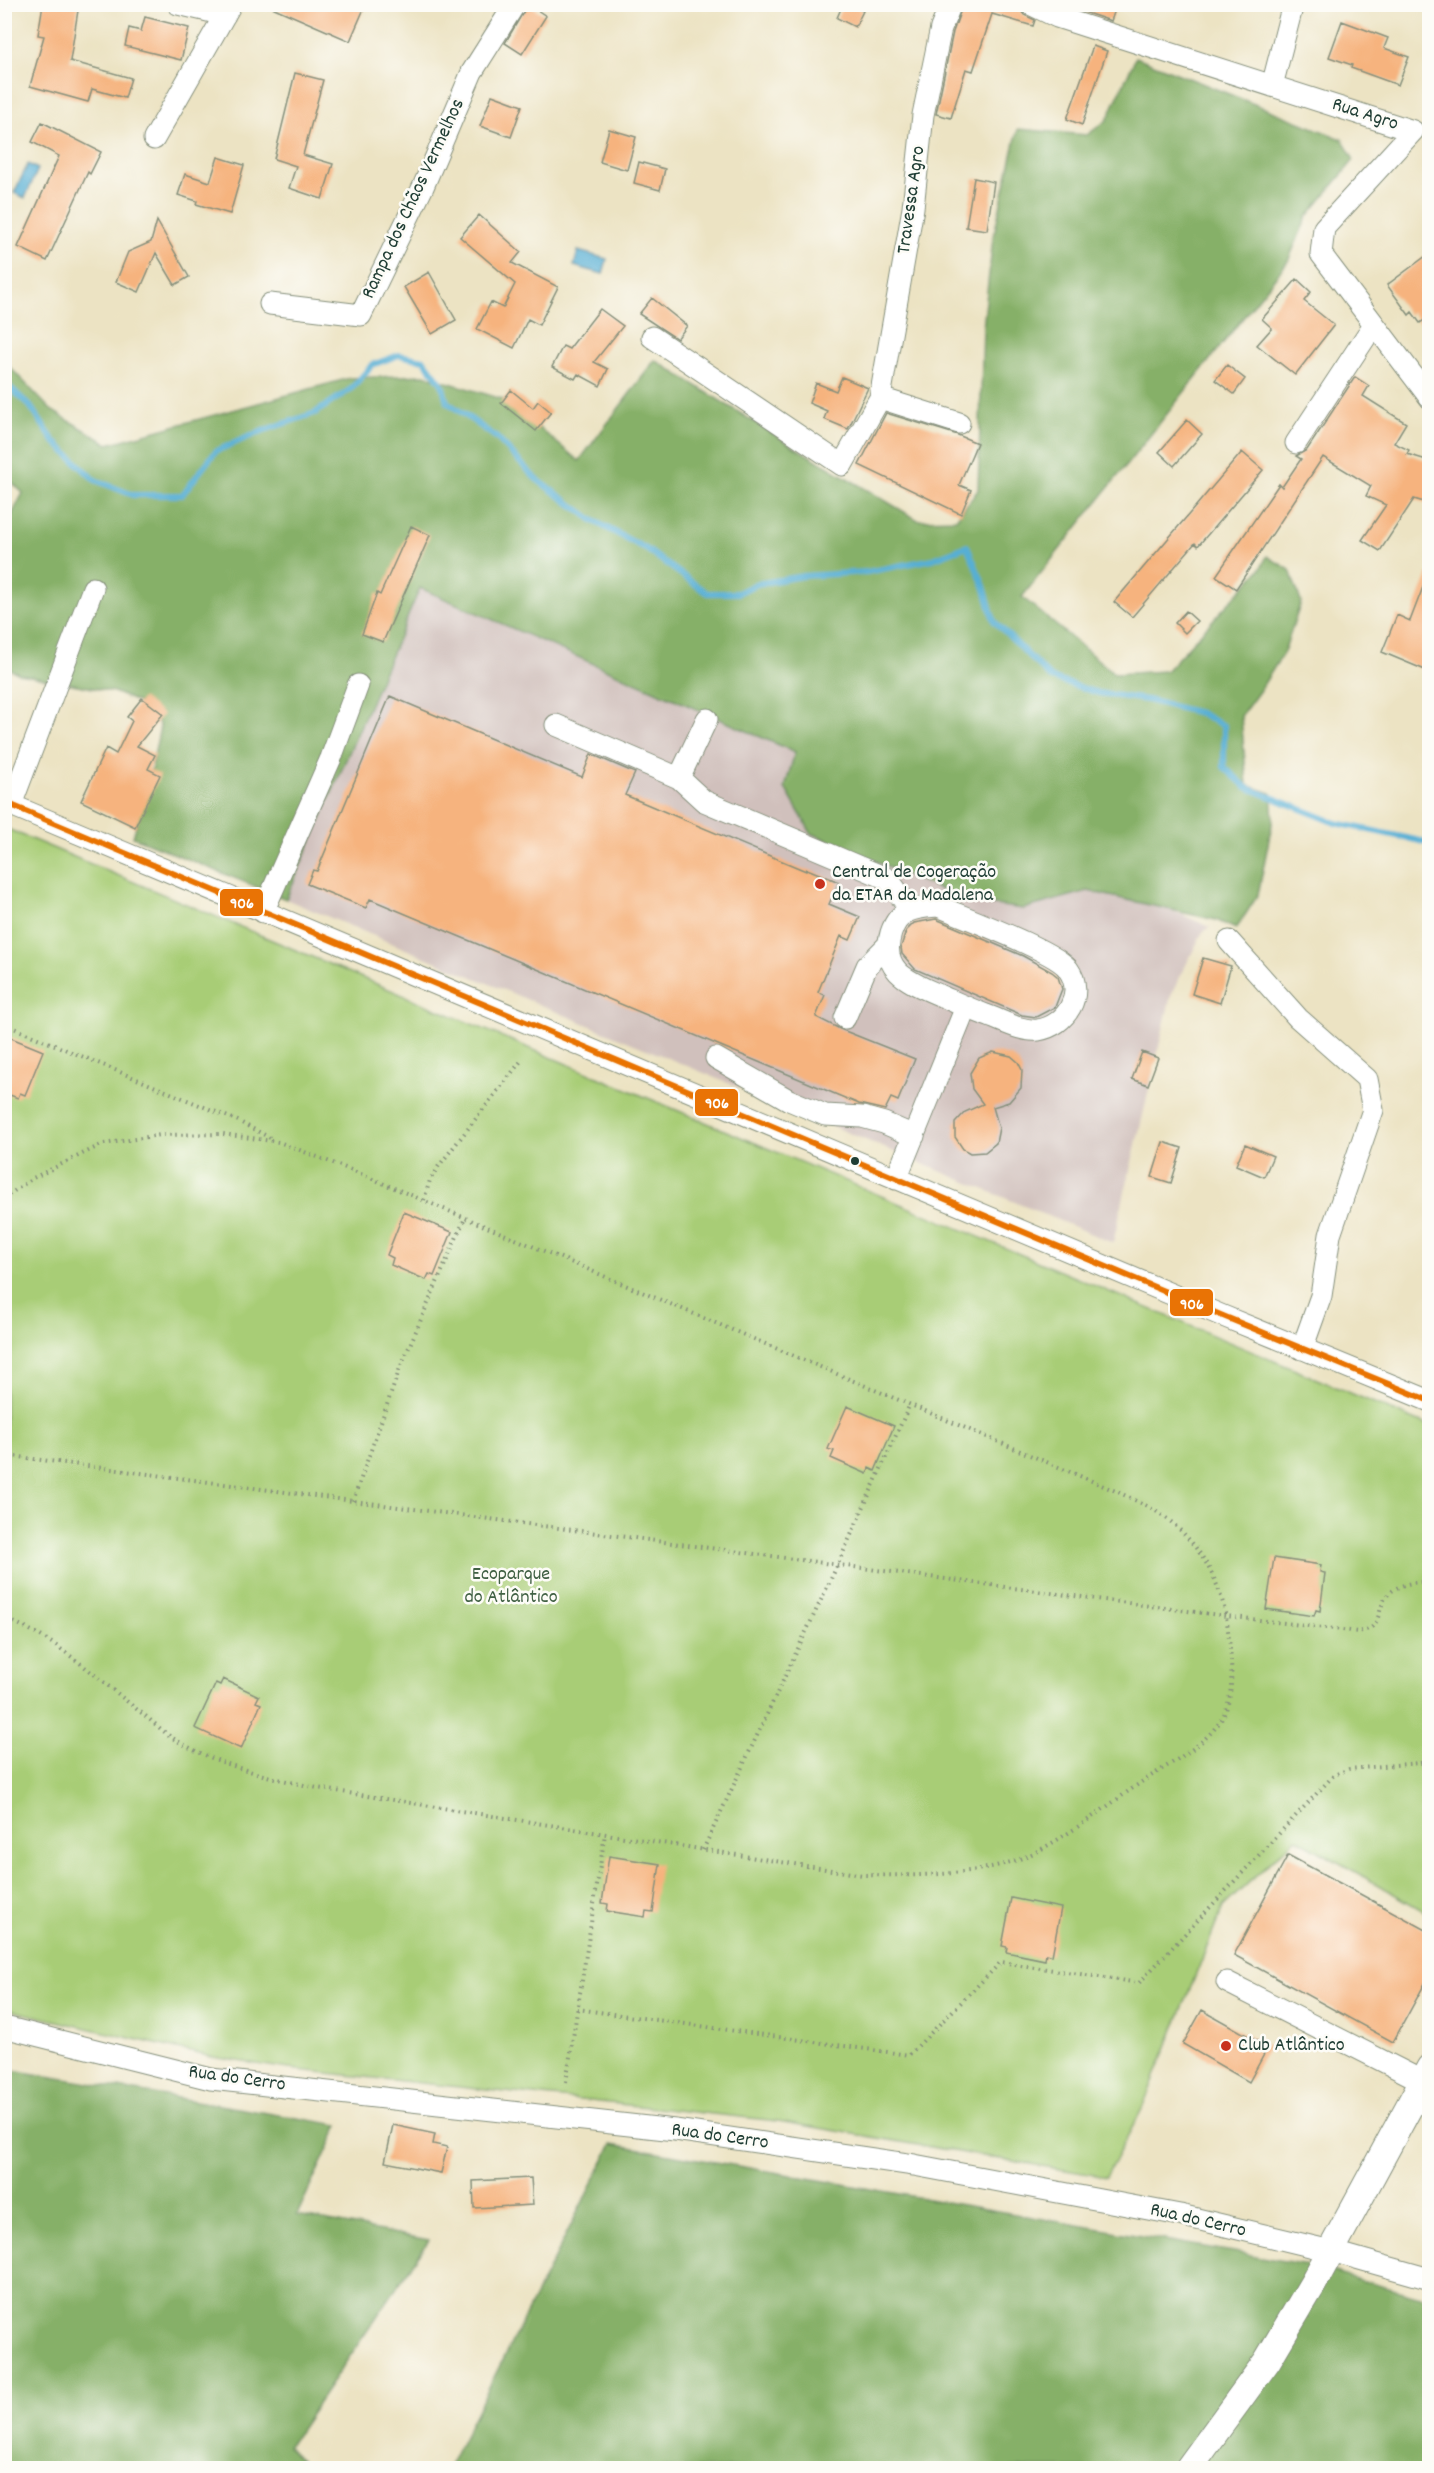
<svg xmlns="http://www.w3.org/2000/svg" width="1434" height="2473" font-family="Dekko,sans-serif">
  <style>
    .industrial { fill: #d0c0bc }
    .green { fill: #a8cd76; stroke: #648555; stroke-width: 1.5 }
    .forest { fill: #86b067; stroke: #52764e; stroke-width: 1.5 }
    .water { fill: #57afd4; stroke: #3b7684; stroke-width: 1.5 }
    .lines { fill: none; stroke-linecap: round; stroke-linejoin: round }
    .stream { stroke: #57afd4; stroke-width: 6 }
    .building { fill: #f6b37e }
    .minor-casing { stroke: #86907c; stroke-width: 23 }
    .major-casing { stroke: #86907c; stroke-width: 29 }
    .path { stroke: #86907c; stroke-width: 4; stroke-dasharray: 1.5 4.5; stroke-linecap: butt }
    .minor { stroke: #fff; stroke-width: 21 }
    .major { stroke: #fff; stroke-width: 27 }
    .bus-1-casing { stroke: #fdfcf7; stroke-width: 10 }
    .bus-1 { stroke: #e97305; stroke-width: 6 }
    .poi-dot { fill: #c8321e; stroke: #fdfcf7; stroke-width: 2 }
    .bus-dot { fill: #1f3d34; stroke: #fdfcf7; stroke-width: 2 }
    .labels { text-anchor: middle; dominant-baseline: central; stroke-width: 5; stroke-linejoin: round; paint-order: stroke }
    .street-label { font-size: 20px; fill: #1f3d34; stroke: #fdfcf7 }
    .poi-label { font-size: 20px; fill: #1f3d34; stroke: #fdfcf7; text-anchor: start }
    .park-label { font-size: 20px; fill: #416144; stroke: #fdfcf7 }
    .line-badge { stroke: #fdfcf7; stroke-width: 2 }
    .badge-label { font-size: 16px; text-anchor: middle; font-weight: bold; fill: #fff }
  </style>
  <rect width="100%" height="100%" fill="#fdfcf7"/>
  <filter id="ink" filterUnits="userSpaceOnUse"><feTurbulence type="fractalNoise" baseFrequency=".0167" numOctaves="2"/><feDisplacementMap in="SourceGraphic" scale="12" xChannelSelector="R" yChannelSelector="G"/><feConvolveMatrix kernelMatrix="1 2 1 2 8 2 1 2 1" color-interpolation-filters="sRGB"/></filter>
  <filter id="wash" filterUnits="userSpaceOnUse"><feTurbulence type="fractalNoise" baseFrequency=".008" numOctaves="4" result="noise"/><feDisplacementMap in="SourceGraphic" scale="24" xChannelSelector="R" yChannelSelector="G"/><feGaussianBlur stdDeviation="1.35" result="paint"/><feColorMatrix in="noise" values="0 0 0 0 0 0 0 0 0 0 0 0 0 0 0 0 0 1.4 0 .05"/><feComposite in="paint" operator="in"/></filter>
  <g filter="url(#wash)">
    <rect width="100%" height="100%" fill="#ece3c3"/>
    <!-- industrial -->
    <path class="industrial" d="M413 581 719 712 1210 927 1202 933 1171 995 1113 1243 278 896Z"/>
    <!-- green -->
    <path class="green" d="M5 828 1429 1426V1914L1296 1838 1223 1907 1142 2109 1106 2177 778 2121 289 2069 212 2057 5 2009Z"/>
    <!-- forest -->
    <path class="forest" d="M1136 57 1342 139 1354 160 1307 217 1288 261 1022 597 1115 674 1166 671 1261 568 1267 556 1290 570 1301 602 1284 652 1260 690 1241 716 1247 785 1271 793 1273 819 1258 895 1236 929 1216 920 1088 891 1023 909 967 901 811 833 785 788 795 752 420 588 286 899 133 837 152 766 160 727 153 709 114 692 20 674 5 667 4 530 23 493 5 476V362L51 410 108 444 350 378 424 375 505 400 579 461 655 360 791 445 918 520 956 519 978 490 983 328 993 238 1018 129 1087 135 1107 120Z
      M5 2069 339 2125 297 2215 429 2240 288 2447 308 2468H5Z
      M612 2144 1302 2264 1429 2299V2468H448Z"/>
    <!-- water -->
    <path class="water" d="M28 164 38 169 25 198 14 193Z
      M578 251 607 259 603 274 574 266Z"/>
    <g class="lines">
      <!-- stream -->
      <path class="stream" d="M4 382 30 406 53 440 95 480 133 495H182L216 451 262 431 315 413 351 389 372 365 399 355 424 360 442 384 447 402 497 438 535 478 594 521 646 549 707 593H738L756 584 803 576 867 572 933 559 967 546 984 586 994 621 1051 678 1098 693 1147 700 1200 713 1224 726V767L1246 787 1336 823 1430 843"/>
    </g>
    <g id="blocks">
      <!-- building -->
      <path class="building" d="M43 4H79L70 61 131 78 125 98 92 89 88 102 30 86 44 36 38 35Z
        M265 4H366L350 41Z
        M528 4 546 16 522 54 505 43Z
        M843 4H851L863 11 855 27 837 18Z
        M963 4H1014L1017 6 1024 15 1035 20 1033 26 992 14 973 71 966 69 951 118 936 114 953 32Z
        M1069 4H1117L1111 21 1069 7Z
        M145 17 189 28 181 60 125 46 129 28 141 31Z
        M1342 21 1388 38 1384 48 1409 57 1398 85 1351 68 1352 65 1329 57Z
        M1093 46 1107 51 1082 125 1067 119Z
        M295 73 323 80 303 155 333 164 322 199 289 188 296 166 274 159Z
        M492 95 522 106 511 137 480 126Z
        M42 122 101 152 90 174 88 172 47 261 18 247 59 156 32 142Z
        M609 129 636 137 627 170 600 162Z
        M218 157 244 165 230 214 196 204 197 201 178 195 185 174 210 182Z
        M639 162 665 169 660 190 634 183Z
        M974 178 994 182 987 230 966 227Z
        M479 215 521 252 512 263 558 287 539 325 528 319 514 348 477 329 491 302 503 308 515 284 460 237Z
        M157 221 189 277 175 285 156 253 139 292 116 282 128 252 151 242Z
        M1430 253V316L1420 323 1412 312 1409 315 1387 285Z
        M429 272 456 320 432 334 404 287Z
        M1297 279 1311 292 1304 301 1334 325 1295 375 1257 345 1272 328 1262 319Z
        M652 298 687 326 677 339 639 314Z
        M600 309 623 326 594 362 608 369 600 386 578 374 575 379 552 367 563 346 569 349Z
        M1227 365 1245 379 1234 394 1215 380Z
        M842 377 868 388 848 429 824 419 827 411 809 403 816 383 836 391Z
        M1355 377 1369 386 1363 396 1406 423 1394 443 1409 450 1407 454 1430 461V504L1414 499 1380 551 1362 540 1386 505 1366 496 1371 486 1323 457 1236 589 1216 576 1279 484 1282 487 1301 459 1296 456 1307 450Z
        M511 390 533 408 538 401 551 412 536 431 501 403Z
        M886 413 958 435 977 443 959 485 971 490 961 514 859 465Z
        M1187 420 1202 434 1174 466 1159 452Z
        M1242 452 1263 470 1198 546 1195 543 1132 617 1114 602Z
        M411 526 430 535 383 642 362 634 377 593 380 595Z
        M1428 574H1430V672L1382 652 1397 615 1410 621Z
        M1186 611 1197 621 1185 633 1175 623Z
        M390 696 582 777 591 754 635 773 625 795 806 871 807 869 839 882 829 904 860 917 850 940 841 936 818 992 825 995 816 1017 840 1029 915 1059 898 1101 891 1098 885 1110 859 1104 370 899 366 908 307 884 313 870 317 871Z
        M142 698 163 714 137 746 155 755 148 769 160 775 135 827 81 801 106 748 116 754 132 721 127 717Z
        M936 919 1023 956 1052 972 1058 977 1062 989 1055 1007 1036 1017 1022 1015 915 969 902 954 901 947 906 931 914 923Z
        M1203 958 1231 966 1220 1003 1192 994Z
        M4 1035 43 1051 25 1095 20 1093 18 1098 4 1093Z
        M993 1052 1011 1056 1018 1062 1022 1070 1021 1088 1009 1102 993 1107 999 1128 996 1143 985 1152 970 1153 963 1149 955 1137V1123L965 1112 983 1104 972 1089 970 1073 979 1058Z
        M1142 1052 1158 1058 1148 1085 1132 1079Z
        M1163 1142 1182 1148 1171 1183 1152 1177Z
        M1245 1144 1273 1156 1264 1177 1236 1165Z
        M404 1212 452 1232 434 1276 429 1274 426 1280 391 1265 393 1258 387 1255Z
        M847 1406 894 1426 875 1471 869 1468 867 1474 831 1458 834 1451 828 1449Z
        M1274 1558 1321 1565 1320 1572 1325 1573 1320 1611 1316 1610 1314 1616 1266 1609Z
        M223 1679 259 1696 256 1702 261 1704 241 1749 195 1728 216 1683 220 1685Z
        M1288 1855 1430 1932V1974L1393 2042 1234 1955Z
        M609 1856 660 1864 653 1912 646 1911 645 1917 607 1911 608 1904 602 1903Z
        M1011 1898 1061 1908 1052 1956 1046 1954 1045 1960 1006 1952 1007 1947 1002 1946Z
        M1202 2010 1268 2047 1249 2082 1183 2044Z
        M393 2125 435 2134 433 2144 447 2147 441 2173 385 2162Z
        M531 2178 533 2205 474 2208 473 2181Z"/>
    </g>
  </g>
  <g filter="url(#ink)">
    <use href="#blocks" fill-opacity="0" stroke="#86907c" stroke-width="1.5"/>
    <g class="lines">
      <defs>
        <path id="minor" d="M178 4 225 15
          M1030 4 1057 17 1413 131 1324 228 1321 254 1430 398
          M1272 86 1293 4
          M154 139 231 4
          M270 304 361 315 423 187 472 72 515 4
          M652 337 842 465 880 398 913 208 923 115 941 28 951 4
          M880 398 959 423
          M1296 443 1373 326
          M556 725 679 778 704 801 888 879 910 909
          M679 778 707 719
          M4 802 1223 1316 1430 1401
          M11 805 93 588
          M938 906C963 917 1056 951 1068 969 1086 994 1066 1026 1038 1030 1021 1032 1001 1020 986 1015 970 1009 955 1002 939 995 910 982 879 971 891 933 899 908 916 908 938 906Z
          M263 912 331 758 358 685
          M1229 941 1298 1018 1367 1079 1373 1110 1330 1235 1321 1296 1302 1349
          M845 1018 867 966 887 946
          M716 1058 789 1100 825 1115 862 1117 884 1123 914 1136
          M896 1179 966 1007
          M1227 1982 1422 2081
          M4 2027 211 2079 675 2130 914 2165 1180 2215 1331 2251 1430 2279"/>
        <path id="major" d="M1189 2468 1267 2361 1314 2282 1430 2068"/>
      </defs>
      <!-- minor casing -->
      <use href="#minor" class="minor-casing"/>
      <!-- major casing -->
      <use href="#major" class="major-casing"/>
      <!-- path -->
      <path class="path" d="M4 1024 238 1121 274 1140
        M4 1198 33 1178 103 1144 160 1135 223 1134 279 1142 356 1172 1118 1492C1132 1499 1149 1506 1162 1515 1200 1542 1223 1584 1228 1630 1231 1658 1237 1698 1219 1723 1201 1748 1169 1764 1143 1781 1111 1803 1079 1828 1045 1847 994 1877 920 1876 863 1875L317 1788C268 1777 215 1765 171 1737 160 1729 150 1719 139 1711 96 1677 56 1638 4 1618
        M424 1200 430 1180 438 1167 521 1061
        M4 1455 1226 1616 1359 1632C1363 1630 1369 1630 1372 1627 1378 1622 1379 1613 1382 1605 1388 1586 1411 1581 1430 1582
        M353 1501 400 1368 465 1218
        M703 1850 838 1564 910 1404
        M577 2009 909 2055 1001 1962 1139 1983 1334 1775 1349 1769 1430 1762
        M566 2082 605 1834"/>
      <!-- minor -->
      <use href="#minor" class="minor"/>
      <!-- major -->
      <use href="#major" class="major"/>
      <defs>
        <path id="bus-1" d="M4 802 1223 1316 1430 1401"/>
      </defs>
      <!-- bus-1 casing -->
      <use href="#bus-1" class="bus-1-casing"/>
      <!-- bus-1 -->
      <use href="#bus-1" class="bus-1"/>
    </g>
  </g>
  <!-- markers -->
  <g class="poi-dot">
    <circle cx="820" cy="884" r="6"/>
    <circle cx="1226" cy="2046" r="6"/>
  </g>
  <circle class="bus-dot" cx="855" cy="1161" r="5"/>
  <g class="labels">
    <!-- street labels -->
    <g class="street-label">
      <text transform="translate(1365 115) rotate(18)">Rua Agro</text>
      <text transform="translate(414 199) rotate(-65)">Rampa dos Chãos Vermelhos</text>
      <text transform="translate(912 200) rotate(-82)">Travessa Agro</text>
      <text transform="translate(237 2079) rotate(8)">Rua do Cerro</text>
      <text transform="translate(720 2137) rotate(8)">Rua do Cerro</text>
      <text transform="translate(1198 2221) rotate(13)">Rua do Cerro</text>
    </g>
    <!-- poi labels -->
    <g class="poi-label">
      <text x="832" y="873">Central de Cogeração<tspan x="832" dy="23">da ETAR da Madalena</tspan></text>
      <text x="1238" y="2046">Club Atlântico</text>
    </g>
    <!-- park labels -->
    <g class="park-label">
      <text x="511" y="1575">Ecoparque<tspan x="511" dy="23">do Atlântico</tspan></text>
    </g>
  </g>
  <g class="line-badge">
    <rect x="219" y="888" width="45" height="29" rx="6" fill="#e97305"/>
    <rect x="694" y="1088" width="45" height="29" rx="6" fill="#e97305"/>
    <rect x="1169" y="1288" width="45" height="29" rx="6" fill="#e97305"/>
  </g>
  <g class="badge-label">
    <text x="242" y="908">906</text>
    <text x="717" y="1108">906</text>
    <text x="1192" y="1309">906</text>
  </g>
  <!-- margin -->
  <rect width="1434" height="2473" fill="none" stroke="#fdfcf7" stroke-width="24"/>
</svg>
